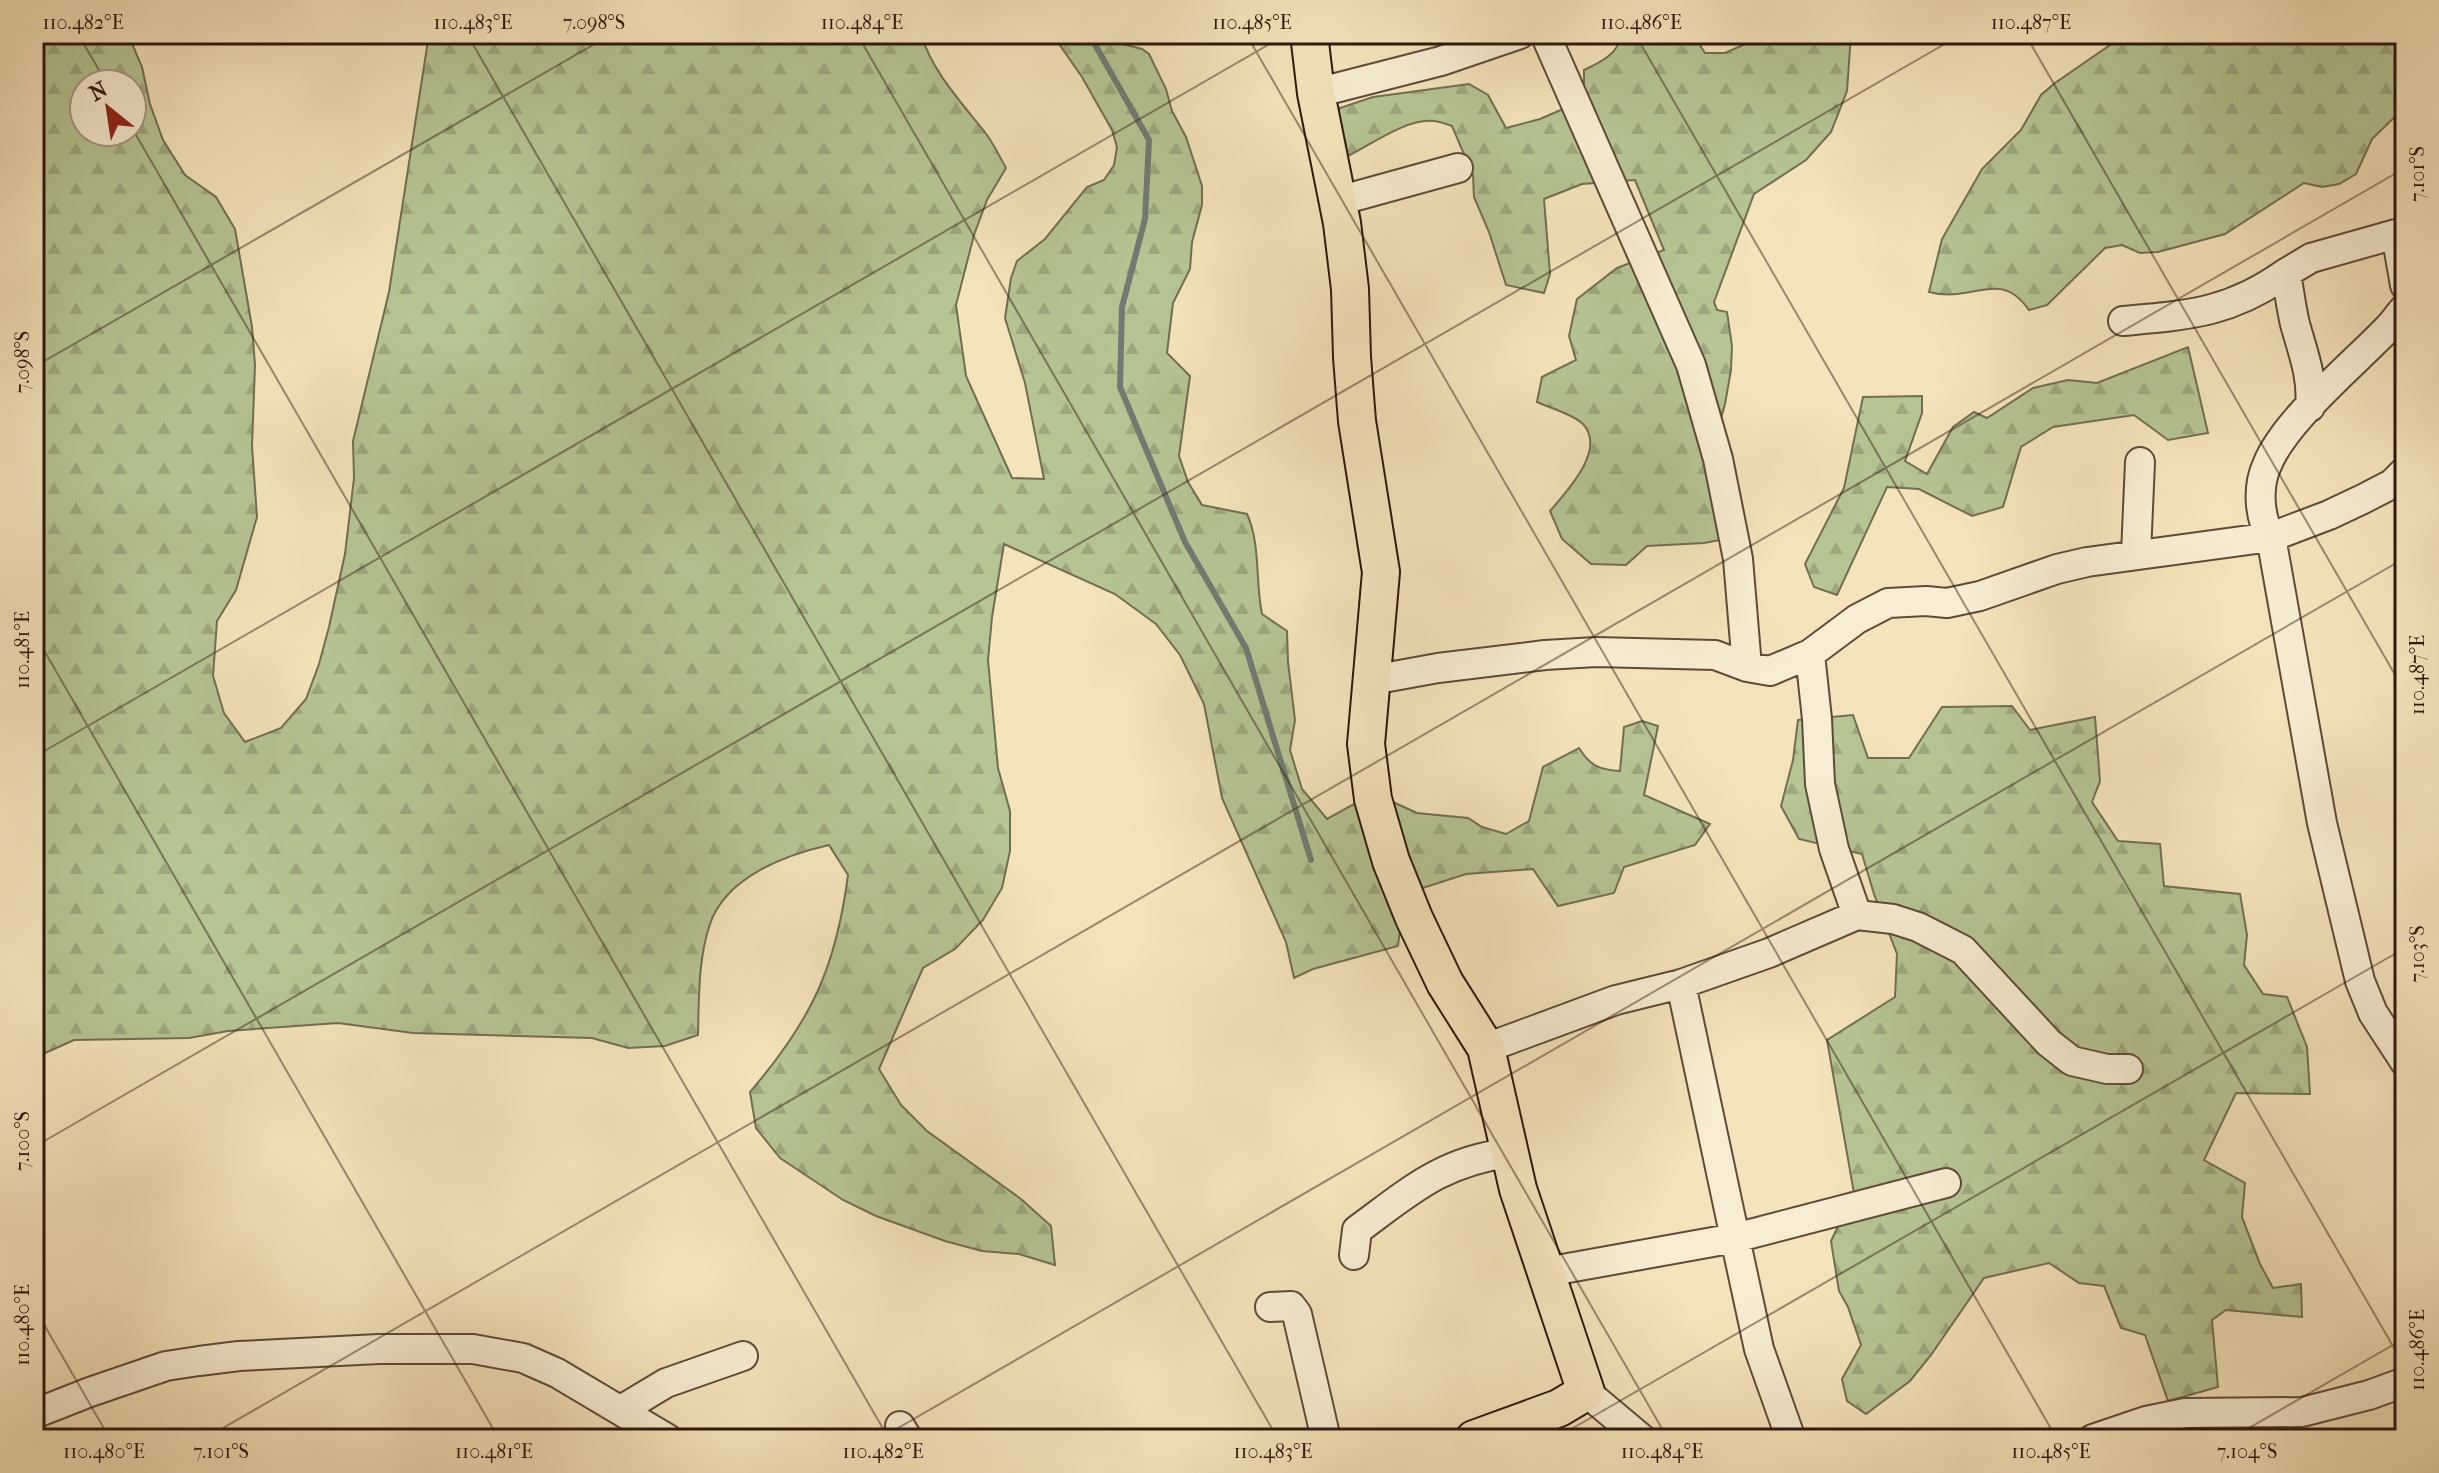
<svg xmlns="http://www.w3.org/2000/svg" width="2439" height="1473" font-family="'IM FELL French Canon',serif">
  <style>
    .forest { fill: url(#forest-firs); stroke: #726e51; stroke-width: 2; fill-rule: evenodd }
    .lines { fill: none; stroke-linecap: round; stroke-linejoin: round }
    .stream { stroke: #717b73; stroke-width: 6 }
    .minor-casing { stroke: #5f4a39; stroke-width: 32 }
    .major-casing { stroke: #2d170e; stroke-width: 40 }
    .minor { stroke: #f8edd3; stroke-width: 28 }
    .major { stroke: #f5e4bb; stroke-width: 36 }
    .ticks { fill: none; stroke: #2d170e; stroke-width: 2; stroke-opacity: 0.45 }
    .neatline { fill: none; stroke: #2d170e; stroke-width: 3 }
    .ticks-label { font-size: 20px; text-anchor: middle; fill: #2d170e }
  </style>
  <defs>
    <pattern id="forest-firs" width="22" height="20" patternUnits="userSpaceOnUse" patternTransform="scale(2)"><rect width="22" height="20" fill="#b6c594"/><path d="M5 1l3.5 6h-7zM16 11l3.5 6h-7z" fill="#9da87e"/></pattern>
  </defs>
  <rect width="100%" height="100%" fill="#f5e4bb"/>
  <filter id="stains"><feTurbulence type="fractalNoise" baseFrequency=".0025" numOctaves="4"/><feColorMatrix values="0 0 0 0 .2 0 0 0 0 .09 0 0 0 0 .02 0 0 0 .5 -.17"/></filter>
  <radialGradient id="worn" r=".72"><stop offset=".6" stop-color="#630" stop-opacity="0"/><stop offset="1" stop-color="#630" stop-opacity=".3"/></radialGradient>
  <!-- forest -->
  <path class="forest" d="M34 34H128L142 67 150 104 163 140 185 175 216 197 235 229 252 327 255 365 252 446 257 517 236 590 217 621 213 676 224 713 245 742 281 728 306 699 319 664 329 627 345 554 354 478 353 441 389 292 429 34H921C932 72 963 104 987 135 994 145 1000 157 1006 168L987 200 974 235 956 305 966 376 1012 478 1044 479 1025 383 1005 318 1011 278 1017 261 1045 239 1087 187 1104 180 1114 165 1117 147 1112 130 1082 77 1052 34H1103L1106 40 1142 49 1149 54 1166 89 1172 111 1186 137 1202 186V205L1192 242 1190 269 1173 303 1167 353 1190 376 1179 456 1188 482 1202 505 1247 514C1261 545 1255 581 1262 614L1287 631 1288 662 1295 720 1290 750 1302 789 1327 819 1365 798H1384L1417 813 1468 818 1482 827 1506 834 1529 821 1543 767 1579 748C1590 766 1600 770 1620 771L1624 727 1642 721 1658 726 1644 795 1710 824 1695 845 1624 867 1614 893 1558 906 1533 869 1466 874 1404 894 1398 946 1313 969 1294 978 1286 942 1222 798 1204 704 1180 655 1156 624 1115 594 1004 544 992 617 988 660 998 768 1010 811V851L1002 888 983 920 955 949 923 968 879 1069 901 1105 927 1131 1021 1199 1051 1226 1055 1265 1019 1254 982 1251 945 1241 876 1216 843 1200 780 1158 756 1128 750 1092C811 1021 836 968 848 875L829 845C785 855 726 877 710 924 698 959 699 999 698 1035L665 1046 628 1048 592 1038 413 1033 338 1023 228 1031 189 1038 74 1040 43 1054 34 1055ZM84 84H132V132H84Z
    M1620 34H1693L1705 53H1725L1768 34H1851L1847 91 1831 132 1806 160 1754 194 1714 302 1717 310 1727 312 1732 346 1731 370 1725 404 1709 462 1726 539 1704 543 1647 546 1626 565 1591 564 1562 539 1550 511C1566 492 1607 450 1583 424 1573 414 1550 408 1537 402L1542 377 1576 360 1569 336 1577 299 1617 268 1664 250 1635 180 1582 184 1544 199 1550 274 1544 293 1506 285 1489 232 1474 197 1473 175 1452 126C1446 124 1439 121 1433 121 1406 118 1368 147 1344 158L1329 125 1340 108 1373 97 1469 84 1488 95 1506 128 1540 119 1584 100V70C1599 63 1621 53 1620 34Z
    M2126 34H2405V107L2372 139 2356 174 2339 184 2322 187 2304 183 2225 234 2158 252 2140 253 2122 245 2105 248 2047 305 2029 310C1999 267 1973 304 1929 292L1942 239 1982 169 2021 130 2041 95 2055 83Z
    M2188 347 2208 433 2168 440 2134 415 2053 427 2021 447 2003 507 1972 516 1919 489 1887 487 1837 595 1814 587 1805 564 1844 488 1863 397 1922 396V413L1905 461 1927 474 1953 427 1974 412 1987 418 2033 388 2068 380 2097 383Z
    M2012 706 2030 730 2095 717 2100 781 2092 802 2118 841 2160 844 2164 886 2240 894 2247 935 2244 965 2263 994 2287 997 2307 1047 2310 1094 2236 1093 2204 1160 2245 1183 2242 1217 2260 1264 2273 1288 2301 1284 2302 1317 2226 1310 2212 1320 2218 1387 2168 1401 2145 1335 2121 1328 2104 1286 2079 1283 2049 1263 1984 1278 1931 1355 1910 1381 1866 1414 1847 1401 1842 1379 1861 1345 1848 1307 1839 1291 1831 1241 1854 1193 1827 1040 1895 997 1897 954 1874 894 1862 854 1799 839 1781 806 1793 760 1798 720 1853 715 1868 758H1909L1942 707Z"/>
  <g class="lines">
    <!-- stream -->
    <path class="stream" d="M1089 34 1149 140 1145 219 1122 307 1120 387 1185 542 1246 648 1311 860"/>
    <defs>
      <path id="minor" d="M1545 34 1691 365 1718 459 1738 559 1747 667
        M1316 93 1441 61 1520 34
        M1338 201 1458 168
        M2405 308C2399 314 2395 321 2389 327 2354 364 2285 420 2267 465 2257 487 2259 517 2271 537L2322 823 2360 981 2373 1013 2405 1062
        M2123 321C2189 315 2230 313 2286 273
        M2310 407C2313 377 2303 353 2295 324 2291 307 2289 290 2286 273L2311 258 2396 234 2405 285
        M2136 554 2140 462
        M1810 654 1817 719 1820 784 1834 849 1857 915
        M1372 680 1438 668 1545 655 1596 652 1715 655 1747 667 1770 671 1810 654 1857 619 1888 603 1926 601 1947 603 1980 596 2057 569 2087 562 2271 537 2329 515 2363 499 2392 484 2405 471
        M1486 1048 1616 1000 1681 984 1769 953 1857 915 1893 919 1918 927 1963 950 2049 1043 2072 1061 2107 1069H2128
        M1354 1255 1357 1230C1409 1192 1442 1161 1509 1153
        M1546 1272 1735 1238 1681 984
        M1270 1307 1291 1306 1297 1314 1326 1439
        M1586 1392 1642 1439
        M621 1410 666 1383 743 1356
        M34 1414 90 1392 166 1366 199 1361 239 1356 379 1349H473L523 1358 557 1373 668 1439
        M900 1426 908 1439
        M1791 1439 1759 1349 1735 1238 1946 1183
        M2093 1439 2146 1421 2185 1413 2302 1412 2369 1395 2405 1382"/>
      <path id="major" d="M1309 34 1316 93 1342 223 1350 289 1352 357 1357 421 1381 572 1366 744 1373 799 1391 861 1414 918 1445 983 1486 1048 1518 1189 1586 1392 1559 1408 1474 1439"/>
    </defs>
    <!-- minor casing -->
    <use href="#minor" class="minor-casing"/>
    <!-- major casing -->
    <use href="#major" class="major-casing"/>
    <!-- minor -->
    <use href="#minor" class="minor"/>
    <!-- major -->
    <use href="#major" class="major"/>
  </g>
  <!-- ticks -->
  <path class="ticks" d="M78 34 107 84M467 34 1278 1439M857 34 1668 1439M1246 34 2057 1439M1635 34 2405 1367M2025 34 2405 692M132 128 889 1439M34 367 612 34M34 633 499 1439M34 757 1287 34M34 1147 1962 34M34 1307 110 1439M204 1439 2405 168M879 1439 2405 558M1554 1439 2405 948M2230 1439 2405 1338"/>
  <!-- margin -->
  <rect width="2439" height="1473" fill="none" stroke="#f5e4bb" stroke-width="88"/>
  <!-- north arrow -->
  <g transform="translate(108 108) rotate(330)"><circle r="38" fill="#f8edd3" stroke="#a79784" stroke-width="2"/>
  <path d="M0-6L14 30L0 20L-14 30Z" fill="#8f2418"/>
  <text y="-12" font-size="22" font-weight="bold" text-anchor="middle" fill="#2d170e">N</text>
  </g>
  <rect x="44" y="44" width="2351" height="1385" class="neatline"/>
  <g class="ticks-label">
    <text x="83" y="29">110.482°E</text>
    <text x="473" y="29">110.483°E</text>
    <text x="594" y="29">7.098°S</text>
    <text x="862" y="29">110.484°E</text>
    <text x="1252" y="29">110.485°E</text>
    <text x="1641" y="29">110.486°E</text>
    <text x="2031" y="29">110.487°E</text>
    <text transform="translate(2417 174) rotate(-90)" y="7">7.101°S</text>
    <text transform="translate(22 362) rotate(-90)" y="7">7.098°S</text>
    <text transform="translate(22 650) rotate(-90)" y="7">110.481°E</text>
    <text transform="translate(2417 675) rotate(-90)" y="7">110.487°E</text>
    <text transform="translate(2417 954) rotate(-90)" y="7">7.103°S</text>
    <text transform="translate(22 1141) rotate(-90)" y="7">7.100°S</text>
    <text transform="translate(22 1325) rotate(-90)" y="7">110.480°E</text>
    <text transform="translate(2417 1350) rotate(-90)" y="7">110.486°E</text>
    <text x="104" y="1458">110.480°E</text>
    <text x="221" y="1458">7.101°S</text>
    <text x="494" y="1458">110.481°E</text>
    <text x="883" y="1458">110.482°E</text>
    <text x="1273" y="1458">110.483°E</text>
    <text x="1662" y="1458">110.484°E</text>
    <text x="2051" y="1458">110.485°E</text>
    <text x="2247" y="1458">7.104°S</text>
  </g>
  <rect width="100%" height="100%" filter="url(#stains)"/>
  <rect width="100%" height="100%" fill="url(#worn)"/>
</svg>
